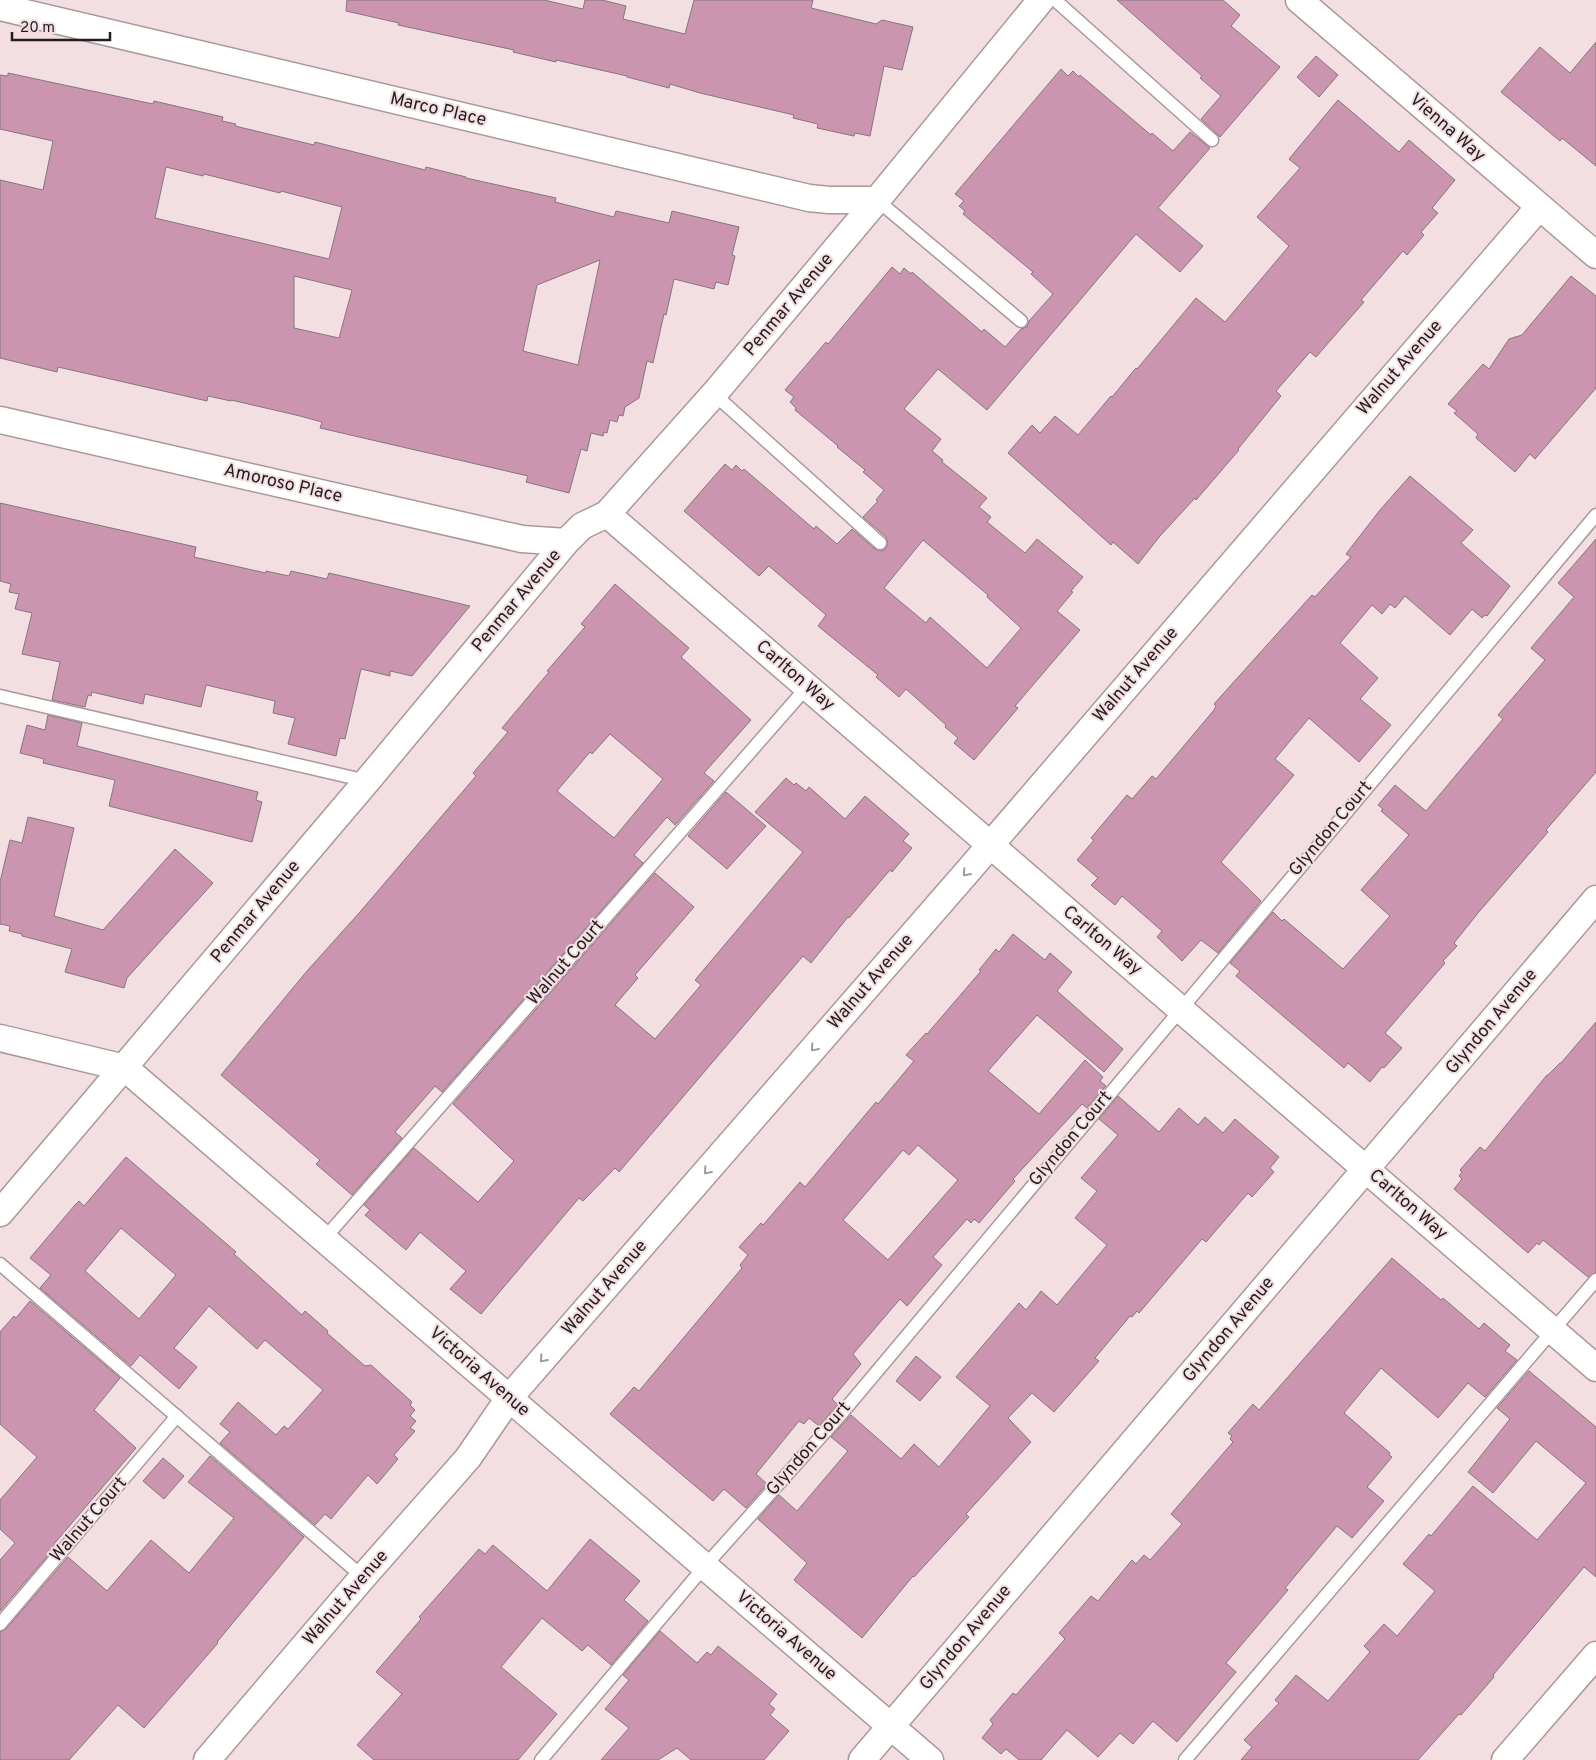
<svg xmlns="http://www.w3.org/2000/svg" width="1596" height="1760" font-family="Overpass,sans-serif">
  <style>
    .building { fill: #cb95b0; stroke: #85767d; fill-rule: evenodd }
    .lines { fill: none; stroke-linecap: round; stroke-linejoin: round }
    .service-casing { stroke: #ab989b; stroke-width: 15 }
    .minor-casing { stroke: #ab989b; stroke-width: 29 }
    .service { stroke: #fff; stroke-width: 12 }
    .minor { stroke: #fff; stroke-width: 26 }
    .oneway { stroke: #9c999a }
    .labels { text-anchor: middle; dominant-baseline: central; stroke-width: 4; stroke-linejoin: round; paint-order: stroke }
    .street-label { font-size: 18px; fill: #241d1f; stroke: #f3dfe2 }
  </style>
  <rect width="100%" height="100%" fill="#f3dfe2"/>
  <!-- building -->
  <path class="building" d="M347 0H544L583 9 585 0H602L626 6 623 19 685 34 694 0H813L811 8 876 24 882 20 913 27 902 70 884 66 870 136 855 133 854 136 817 128 818 124 793 118 794 115 700 93 670 84 669 88 627 77V76L556 60V62L513 52 514 50 398 25 399 23 346 11Z
    M1117 0H1223L1240 15 1231 26 1280 67 1220 137 1201 119 1221 96 1200 78 1202 76Z
    M1596 42V166L1562 138 1560 141 1501 92 1540 47 1570 73Z
    M1316 56 1338 75 1319 97 1297 77Z
    M1061 69 1068 76 1073 71 1079 77 1080 75 1151 135 1152 133 1173 151 1190 132 1210 148 1158 208 1203 246 1180 272 1136 234 987 410 938 369 904 409 941 439 932 451 943 460 942 462 987 498 979 507 991 517 987 522 1025 553 1037 539 1083 577 1071 591 1073 592 1057 611 1080 630 1015 706 1018 708 974 760 954 743 958 738 945 727 946 725 906 689 899 697 876 677 878 675 818 626 826 615 769 566 759 576 684 511 725 464 732 470 736 465 742 471 744 469 814 529 816 526 837 544 852 529 875 549 882 551 886 548 888 544 886 537 863 517 878 501 876 500 884 490 863 472 865 470 837 447 838 446 795 410 796 408 790 402 794 397 785 390 826 342 828 344 892 267 900 274 904 268 911 274 912 272 982 332 984 329 1005 347 1021 329 1027 327 1029 321 1053 294 1031 274 1033 272 963 214 965 211 959 206 964 201 955 194ZM923 540 988 595 987 597 1021 628 987 668 930 617 926 623 884 588Z
    M8 73 153 104 154 101 223 117 222 121 236 124 235 126 314 145 315 142 425 170 426 167 466 177V178L556 198 555 202 614 217 616 211 669 223 672 211 739 227 732 255 735 256 728 285 716 282 714 289 674 279 666 315 664 314 653 363 647 361 639 398 625 407 623 416 619 415 617 422 610 420 607 433 604 432 603 436 591 433 587 451 581 449 569 493 526 482 528 476 320 428 322 422 300 416 231 400V401L208 396 207 401 58 367 57 372 0 358V180L43 190 53 141 0 129V75L8 76ZM166 167 203 176 204 174 280 193 281 191 342 207 329 259 155 218ZM600 260 578 365 523 351 537 285ZM294 276 352 290 339 338 294 328Z
    M1338 100 1399 152 1409 140 1455 180 1432 208 1438 213 1421 232 1424 235 1407 255 1403 251 1361 300 1364 302 1316 357 1310 352 1276 391 1281 396 1238 449 1239 450 1196 500 1195 498 1160 536 1138 564 1113 542 1111 545 1008 453 1032 425 1040 433 1055 416 1078 435 1111 396 1112 397 1136 368 1137 369 1196 298 1225 322 1289 246 1257 217 1300 168 1289 159Z
    M1571 276 1596 296V388L1535 459 1530 454 1515 472 1476 438 1478 434 1454 413 1457 411 1448 404 1483 364 1489 369 1509 339 1522 335Z
    M1410 476 1473 530 1461 543 1510 586 1487 616 1485 615 1482 618 1472 609 1450 635 1405 596 1395 608 1390 604 1382 614 1372 605 1340 643 1378 678 1360 699 1391 725 1359 762 1309 718 1275 759 1294 775 1221 862 1261 901 1218 953 1201 940 1182 961 1157 937 1162 931 1122 896 1115 905 1091 885 1098 878 1077 860 1094 840 1091 838 1127 795 1132 799 1152 776 1156 779 1214 710 1216 706 1214 704 1312 595 1315 597 1351 557 1346 554 1380 510Z
    M0 503 196 547 194 557 266 573V571L289 576 291 571 327 579 329 573 470 606 412 676 390 671V676L361 669 345 739 340 738 336 756 288 744 295 718 273 713 275 701 206 685 201 707 145 694 143 704 92 692 91 696 88 695 85 707 52 700 60 662 22 654 32 613 15 609 19 594 9 592 11 584 0 581Z
    M1596 539V772L1546 830 1548 832 1478 913 1454 943 1457 946 1443 961 1445 963 1385 1033 1402 1048 1384 1068 1382 1067 1370 1082 1348 1063 1344 1068 1236 976 1240 971 1230 963 1273 912 1282 921 1284 919 1343 969 1390 916 1361 890 1409 835 1381 811 1383 809 1378 805 1395 785 1426 811 1503 719 1498 715 1545 660 1531 648 1574 597 1558 583Z
    M615 584 689 648 681 657 751 720 704 773 714 781 675 825 667 817 634 855 643 863 442 1092 435 1086 395 1132 402 1138 352 1195 316 1164 320 1160 221 1075 307 971 360 912 476 776 473 773 508 732 502 728 549 672 547 671 585 627 581 624ZM610 734 663 779 614 838 557 791 590 752 592 754Z
    M48 715 82 723 77 746 258 792 256 800 262 802 252 842 109 806 115 780 43 763 44 759 20 753 27 725 45 730Z
    M786 778 794 785 796 783 806 791 809 787 845 819 865 796 909 834 903 841 912 848 892 872 890 870 849 918 848 917 811 963 803 956 619 1172 615 1168 583 1201 579 1198 481 1314 450 1289 466 1271 420 1232 406 1250 365 1215 370 1210 364 1205 414 1148 478 1202 514 1161 453 1104 655 873 694 907 635 975 638 978 615 1005 655 1039 701 985 695 980 803 852 755 812Z
    M726 792 766 826 727 869 688 836Z
    M28 817 74 828 54 916 103 930 175 849 213 883 127 978 124 988 65 972 72 949 22 936V934L9 931 10 926 0 924V882L10 840 22 843Z
    M1013 934 1045 960 1050 953 1072 972 1057 991 1123 1049 1104 1072 1037 1015 988 1071 1039 1114 1085 1060 1103 1077 1100 1081 1106 1086 1087 1108 1082 1104 1013 1179 1015 1181 979 1223 974 1219 971 1223 967 1219 933 1257 942 1265 907 1306 900 1299 853 1354 861 1364 832 1399 838 1405 819 1426 809 1418 804 1424 799 1421 756 1474 767 1484 746 1508 724 1489 713 1501 610 1414 634 1387 639 1391 742 1268 740 1265 748 1255 739 1247 761 1223 763 1225 800 1182 805 1187 876 1102 878 1104 914 1061 906 1055 926 1033 927 1034 981 971 979 970 996 949 999 952ZM918 1145 958 1180 888 1260 843 1220 903 1150 909 1155Z
    M1596 1022V1272L1588 1277 1543 1240 1539 1245 1537 1243 1528 1253 1454 1189 1462 1179 1459 1176 1462 1172 1460 1170 1480 1147 1485 1151 1547 1075H1548L1560 1063H1561Z
    M1118 1096 1159 1132 1179 1108 1198 1125 1205 1117 1223 1133 1235 1119 1279 1157 1270 1168 1274 1172 1252 1197 1248 1193 1206 1242 1202 1239 1139 1313 1137 1311 1132 1317 1130 1316 1095 1358 1099 1361 1054 1412 1032 1393 1008 1418 1031 1442 966 1514 969 1517 914 1577 913 1576 862 1638 794 1580 807 1563 758 1519 779 1495 797 1511 848 1451 831 1437 851 1415 901 1459 914 1444 939 1467 990 1406 956 1377 1019 1303 1026 1310 1041 1291 1057 1305 1107 1245 1075 1218 1097 1191 1081 1178 1118 1135 1099 1119Z
    M126 1157 236 1252 234 1254 302 1315 305 1311 328 1331 327 1333 365 1366 371 1365 412 1402 410 1405 415 1410 410 1416 416 1421 410 1428 415 1431 394 1455 398 1459 377 1484 368 1475 331 1519 325 1514 315 1525 220 1443 230 1432 220 1424 238 1402 276 1435 284 1426 288 1429 323 1390 265 1340 257 1349 209 1306 174 1348 197 1367 179 1389 140 1355 131 1366 40 1288 51 1275 30 1258 75 1205 79 1201 84 1206ZM121 1228 176 1275 139 1319 85 1271Z
    M1392 1258 1441 1300 1443 1298 1479 1329 1484 1323 1510 1345 1505 1351 1517 1360 1485 1397 1468 1383 1438 1418 1381 1368 1344 1413 1390 1453 1389 1455 1392 1457 1367 1487 1384 1501 1352 1538 1337 1526 1285 1588 1288 1590 1226 1663 1236 1672 1177 1742 1153 1721 1133 1744 1120 1733 1098 1757 1067 1730 1041 1760H1019L1006 1749 1001 1754 982 1738 993 1724 990 1720 1013 1693 1016 1695 1065 1639 1059 1633 1091 1596 1098 1601 1132 1560 1136 1564 1144 1555 1150 1560 1182 1524 1171 1514 1233 1442 1230 1439 1232 1436 1228 1433 1253 1404 1259 1410Z
    M30 1301 120 1378 94 1410 136 1448 54 1544 56 1546 0 1611V1560L15 1543 0 1529V1500L37 1457 0 1424V1332L14 1316 16 1318Z
    M916 1356 941 1377 920 1401 896 1381Z
    M1529 1371 1596 1427V1577L1584 1567 1493 1675 1494 1677 1461 1715 1459 1714 1418 1760H1241L1252 1747 1244 1740 1279 1703 1275 1700 1296 1675 1328 1701 1370 1652 1364 1646 1384 1624 1397 1636 1435 1591 1403 1564 1429 1534 1431 1536 1473 1486 1537 1540 1586 1483 1536 1441 1493 1493 1468 1472 1510 1419 1497 1408Z
    M210 1456 304 1537 217 1642 218 1643 144 1728 118 1705 69 1760H0V1632L6 1629 68 1557 107 1591 151 1540 189 1573 234 1518 188 1482Z
    M163 1458 184 1476 164 1499 143 1481Z
    M590 1539 640 1581 624 1600 648 1621 611 1665 588 1645 582 1651 542 1618 501 1667 557 1714 518 1760H374L357 1745 402 1694 376 1672 421 1619 419 1617 479 1549 485 1554 493 1545 547 1591Z
    M660 1631 697 1663 707 1652 711 1655 718 1646 777 1694 769 1704 775 1709 770 1715 789 1731 764 1760H691L677 1748 658 1760H601L629 1728 605 1709 629 1680 623 1675Z"/>
  <g class="lines">
    <defs>
      <path id="service" d="M1055 0 1212 140
        M877 200 1021 321
        M714 394 880 543
        M0 696 367 781
        M324 1239 807 687
        M0 1264 363 1577
        M0 1624 177 1416
        M541 1760 705 1566 842 1413 1596 515
        M1185 1760 1596 1280"/>
      <path id="minor" d="M1299 0 1596 255
        M0 7 809 198 829 200H877
        M0 420 522 539 566 542
        M607 514 1596 1368
        M0 1038 125 1068 930 1760
        M0 1213 367 781 566 542 582 526 607 514 714 394 877 200 1041 0
        M207 1760 363 1577 468 1458 509 1398 968 871 1539 207
        M862 1760 1596 899
        M1505 1760 1596 1655"/>
    </defs>
    <!-- service casing -->
    <use href="#service" class="service-casing"/>
    <!-- minor casing -->
    <use href="#minor" class="minor-casing"/>
    <!-- service -->
    <use href="#service" class="service"/>
    <!-- minor -->
    <use href="#minor" class="minor"/>
  </g>
  <!-- one-way arrows -->
  <defs><path id="oneway-chevron" d="M-2-3.5L2.5 0L-2 3.5" fill="none" stroke-width="1.6" stroke-linecap="round" stroke-linejoin="round" transform="scale(1.25)"/></defs>
  <g class="oneway">
    <use href="#oneway-chevron" transform="translate(966 873) rotate(131)"/>
    <use href="#oneway-chevron" transform="translate(814 1048) rotate(131)"/>
    <use href="#oneway-chevron" transform="translate(707 1171) rotate(131)"/>
    <use href="#oneway-chevron" transform="translate(543 1359) rotate(131)"/>
  </g>
  <g class="labels">
    <!-- street labels -->
    <g class="street-label">
      <text transform="translate(438 110) rotate(13)">Marco Place</text>
      <text transform="translate(1447 128) rotate(41)">Vienna Way</text>
      <text transform="translate(789 305) rotate(-50)">Penmar Avenue</text>
      <text transform="translate(1400 368) rotate(-49)">Walnut Avenue</text>
      <text transform="translate(283 484) rotate(13)">Amoroso Place</text>
      <text transform="translate(517 601) rotate(-50)">Penmar Avenue</text>
      <text transform="translate(1136 675) rotate(-49)">Walnut Avenue</text>
      <text transform="translate(795 676) rotate(41)">Carlton Way</text>
      <text transform="translate(1331 829) rotate(-50)">Glyndon Court</text>
      <text transform="translate(256 912) rotate(-50)">Penmar Avenue</text>
      <text transform="translate(1102 941) rotate(40)">Carlton Way</text>
      <text transform="translate(566 963) rotate(-49)">Walnut Court</text>
      <text transform="translate(871 982) rotate(-49)">Walnut Avenue</text>
      <text transform="translate(1492 1022) rotate(-50)">Glyndon Avenue</text>
      <text transform="translate(1071 1139) rotate(-50)">Glyndon Court</text>
      <text transform="translate(1408 1205) rotate(41)">Carlton Way</text>
      <text transform="translate(605 1288) rotate(-49)">Walnut Avenue</text>
      <text transform="translate(1229 1330) rotate(-50)">Glyndon Avenue</text>
      <text transform="translate(479 1372) rotate(41)">Victoria Avenue</text>
      <text transform="translate(809 1449) rotate(-49)">Glyndon Court</text>
      <text transform="translate(89 1520) rotate(-49)">Walnut Court</text>
      <text transform="translate(346 1598) rotate(-49)">Walnut Avenue</text>
      <text transform="translate(786 1636) rotate(41)">Victoria Avenue</text>
      <text transform="translate(966 1638) rotate(-50)">Glyndon Avenue</text>
    </g>
  </g>
  <!-- scale -->
  <path d="M12 32v8h98v-8" fill="none" stroke="#241d1f" stroke-width="2.5"/>
  <text x="20" y="32" font-size="15" fill="#241d1f" stroke="#f3dfe2" stroke-width="4" paint-order="stroke">20 m</text>
</svg>
